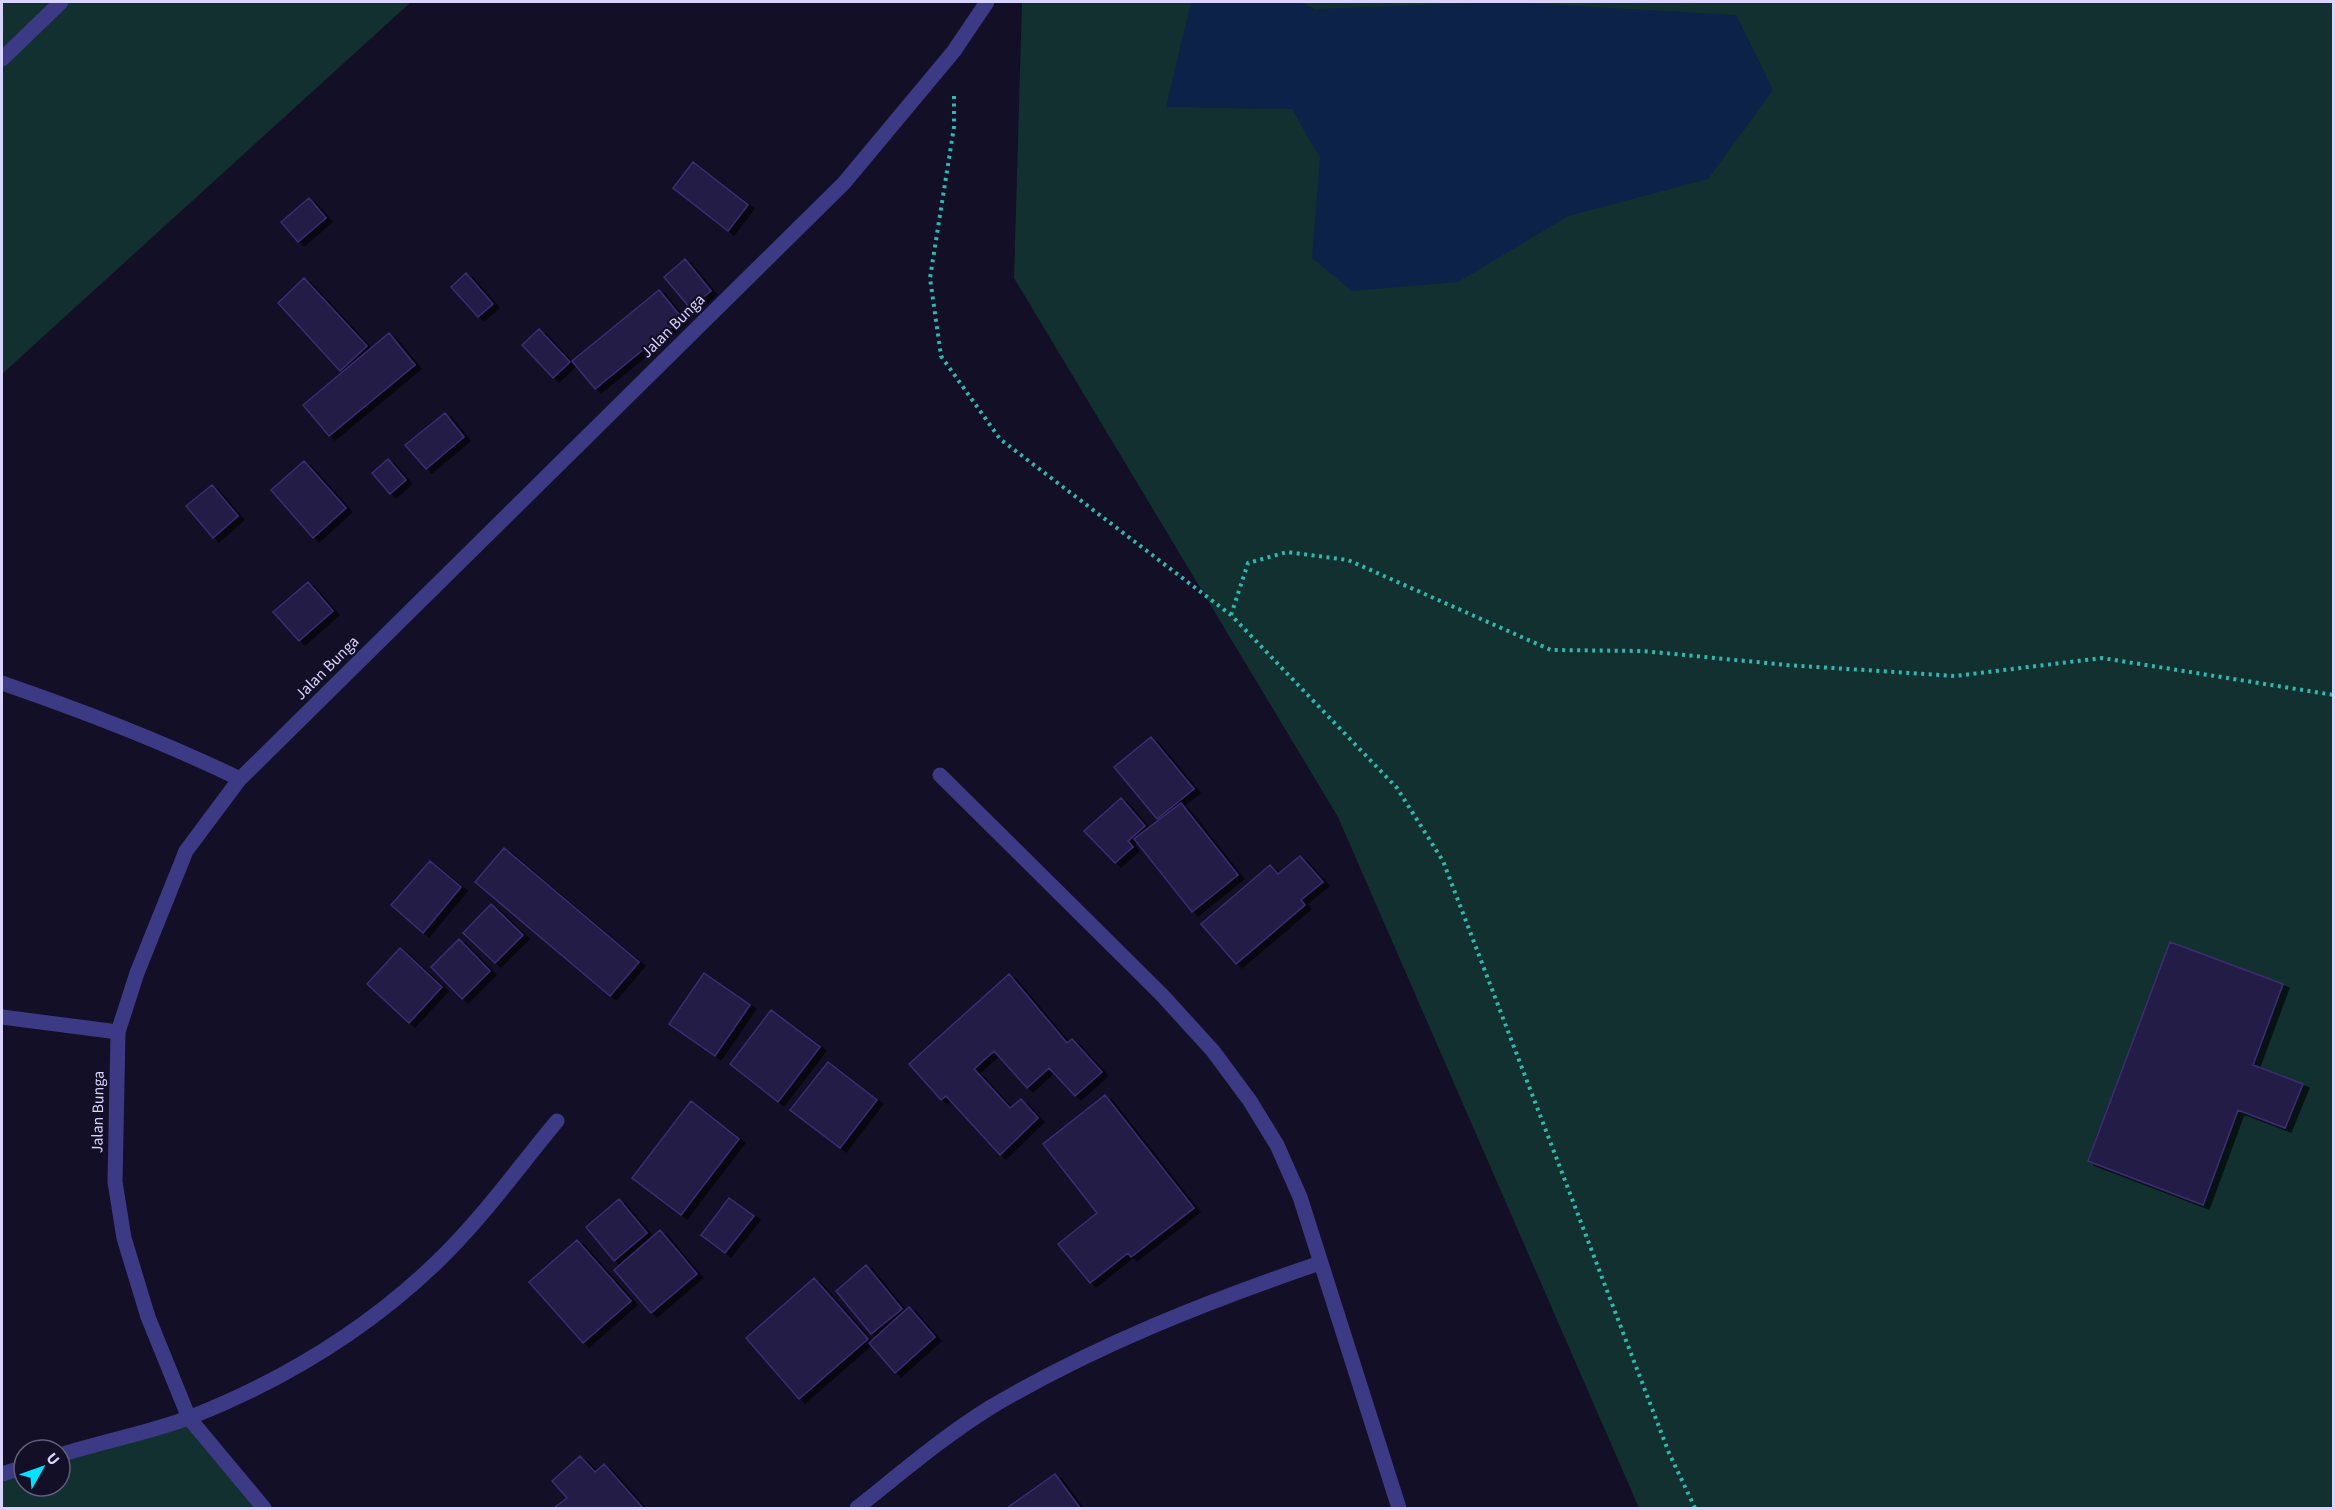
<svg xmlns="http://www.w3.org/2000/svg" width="2335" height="1510" font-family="'Source Sans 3',sans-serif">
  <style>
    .green { fill: #12302f }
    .water { fill: #0c2248 }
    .building { fill: #241b47; stroke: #3b2d73; stroke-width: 1.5; filter: url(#shadow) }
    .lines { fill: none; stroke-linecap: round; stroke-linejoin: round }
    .path { stroke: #2fb8b0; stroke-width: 4; stroke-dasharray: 3 4.5; stroke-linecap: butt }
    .minor { stroke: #3d3a85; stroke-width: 15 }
    .labels { text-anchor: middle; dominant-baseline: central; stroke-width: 4.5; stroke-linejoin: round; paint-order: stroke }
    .street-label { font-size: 16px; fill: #d9d4ff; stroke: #130f26 }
  </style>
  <defs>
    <filter id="shadow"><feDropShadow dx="6" dy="4" stdDeviation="0" flood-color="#0009"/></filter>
  </defs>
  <rect width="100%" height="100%" fill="#130f26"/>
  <!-- green -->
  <path class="green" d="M2 2H411L2 374Z
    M1022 2H2333V1508H1639L1338 817 1014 278Z
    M189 1418 273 1508H2V1468L24 1462V1486H60V1452Z"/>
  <!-- water -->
  <path class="water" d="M1191 2H1300L1315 9 1506 2 1736 15 1773 90 1708 179 1568 216 1458 282 1352 291 1312 258 1320 158 1292 109 1166 107Z"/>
  <!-- building -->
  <path class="building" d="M693 162 748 205 728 231 673 188Z
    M309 198 326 218 298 242 281 222Z
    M685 259 711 291 690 308 664 277Z
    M466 273 493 304 478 317 451 287Z
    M304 278 367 346 340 371 278 303Z
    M659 290 682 318 595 389 572 361Z
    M539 329 570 362 553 378 522 345Z
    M389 333 415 365 329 436 303 405Z
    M445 413 464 437 426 469 405 445Z
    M388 459 406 480 390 494 372 473Z
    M304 461 346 508 313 538 271 490Z
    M212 485 238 516 213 538 186 506Z
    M308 582 333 611 299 641 273 612Z
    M1151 737 1194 789 1157 819 1114 767Z
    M1121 798 1145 826 1128 841 1133 847 1115 863 1084 831Z
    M1181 803 1238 875 1192 912 1134 839Z
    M504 848 639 962 610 996 475 882Z
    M1300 856 1323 882 1301 900 1305 905 1236 964 1201 924 1270 865 1278 874Z
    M430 861 461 887 423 933 391 905Z
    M491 904 523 935 495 963 463 933Z
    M459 939 490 971 462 999 431 967Z
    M2170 942 2283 984 2253 1065 2303 1084 2285 1128 2238 1110 2203 1205 2088 1161Z
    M400 948 442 987 409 1023 367 984Z
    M704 973 750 1005 715 1056 669 1024Z
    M1009 974 1067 1043 1072 1039 1102 1072 1075 1096 1049 1068 1027 1088 994 1051 974 1069 1010 1108 1021 1099 1038 1118 1000 1155 946 1096 941 1100 909 1064Z
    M771 1010 820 1047 778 1102 730 1064Z
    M828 1062 877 1100 840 1148 790 1110Z
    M1105 1095 1194 1208 1131 1257 1128 1253 1090 1283 1058 1244 1097 1213 1043 1144Z
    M691 1101 739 1139 681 1215 632 1178Z
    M729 1198 754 1216 725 1253 701 1235Z
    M619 1199 647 1233 614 1261 586 1227Z
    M660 1230 697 1274 651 1313 614 1270Z
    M577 1240 631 1301 583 1343 529 1282Z
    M866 1265 902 1309 871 1334 836 1291Z
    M814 1278 868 1339 799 1399 746 1338Z
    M909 1307 935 1337 895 1373 869 1343Z
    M580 1456 595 1472 604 1464 643 1508H554L567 1498 552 1481Z
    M1055 1474 1080 1508H1007Z"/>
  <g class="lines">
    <!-- path -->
    <path class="path" d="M954 96V127L930 278 941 356 1000 439 1231 615 1397 788 1443 861 1669 1453 1695 1508
      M1231 615 1248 563 1287 552 1348 560 1551 650 1643 651 1787 665 1955 676 2102 658 2334 695"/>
    <!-- minor -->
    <path class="minor" d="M2 59 61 2
      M2 683C83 711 162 741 240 779
      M940 775 1162 995 1213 1051 1250 1101 1277 1145 1300 1197 1399 1508
      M2 1017 118 1032
      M60 1455C103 1441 149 1433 191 1417 282 1381 365 1331 436 1263 481 1220 517 1169 557 1121
      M2 1474 24 1467
      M264 1508 189 1418 148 1317 124 1238 115 1182 118 1032 137 973 186 851 239 780 844 183 954 51 987 2
      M857 1508C900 1474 944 1436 991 1407 1094 1346 1208 1301 1320 1263"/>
  </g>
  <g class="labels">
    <!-- street labels -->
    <g class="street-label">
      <text transform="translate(673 326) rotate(-45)">Jalan Bunga</text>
      <text transform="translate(327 668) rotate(-45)">Jalan Bunga</text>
      <text transform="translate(98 1112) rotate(-89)">Jalan Bunga</text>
    </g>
  </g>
  <!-- border -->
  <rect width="2335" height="1510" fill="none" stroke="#d9d4ff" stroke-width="6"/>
  <!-- north arrow -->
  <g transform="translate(42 1468) rotate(50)"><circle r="28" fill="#130f26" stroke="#625e7d" stroke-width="1.5"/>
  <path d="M0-4.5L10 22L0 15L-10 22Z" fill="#00e5ff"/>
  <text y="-9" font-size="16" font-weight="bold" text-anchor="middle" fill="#d9d4ff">U</text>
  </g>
</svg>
